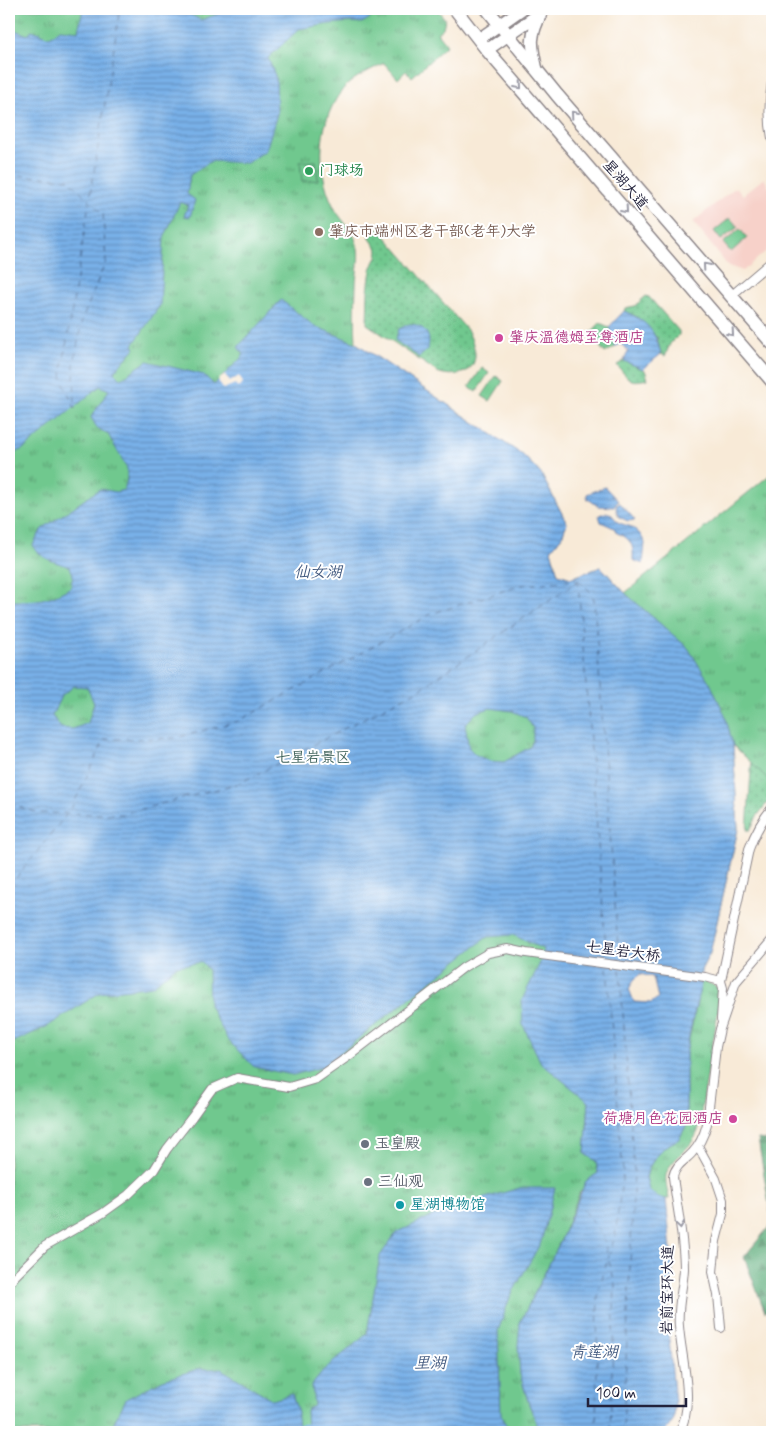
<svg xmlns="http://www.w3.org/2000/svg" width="781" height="1441" font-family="Mynerve,'LXGW WenKai TC',sans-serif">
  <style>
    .built { fill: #f7d1c9 }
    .grass { fill: url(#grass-dots); stroke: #497564 }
    .forest { fill: url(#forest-firs); stroke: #3f675a }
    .park { fill: url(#park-tufts); stroke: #497564 }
    .pitch { fill: #70c88e; stroke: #497564 }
    .water { fill: url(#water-rules); stroke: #4d6992; fill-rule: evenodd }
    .pier { fill: #f8ead7 }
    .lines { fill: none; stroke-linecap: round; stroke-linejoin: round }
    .river { stroke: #78b0e8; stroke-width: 11 }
    .ferry { stroke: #445b80; stroke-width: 1; stroke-dasharray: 6 5; stroke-linecap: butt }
    .minor-casing { stroke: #8d8689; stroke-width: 10 }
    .secondary-casing { stroke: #8d8689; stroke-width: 14 }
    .primary-casing { stroke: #8d8689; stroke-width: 15 }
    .minor { stroke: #fff; stroke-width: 8 }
    .secondary { stroke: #fff; stroke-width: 11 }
    .primary { stroke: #fff; stroke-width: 12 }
    .oneway { stroke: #9c9ca7 }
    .leisure-dot { fill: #2e9e5b; stroke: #fff; stroke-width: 2 }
    .education-dot { fill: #8d6e63; stroke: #fff; stroke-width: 2 }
    .hotel-dot { fill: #d1479c; stroke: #fff; stroke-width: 2 }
    .worship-dot { fill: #6b7280; stroke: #fff; stroke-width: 2 }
    .culture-dot { fill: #0f9aa8; stroke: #fff; stroke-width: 2 }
    .labels { text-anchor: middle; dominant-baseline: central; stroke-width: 4; stroke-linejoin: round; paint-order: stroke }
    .leisure-label { font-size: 15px; fill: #27864d; stroke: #fff; text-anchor: start }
    .street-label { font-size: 15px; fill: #22223b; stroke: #fff }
    .education-label { font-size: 15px; fill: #785e54; stroke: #fff; text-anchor: start }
    .hotel-label { font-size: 15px; fill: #b23c85; stroke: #fff; text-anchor: start }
    .park-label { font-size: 15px; fill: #41645c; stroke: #fff }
    .worship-label { font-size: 15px; fill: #5b616d; stroke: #fff; text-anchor: start }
    .culture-label { font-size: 15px; fill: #0d838f; stroke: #fff; text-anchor: start }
    .water-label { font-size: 16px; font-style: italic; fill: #445b80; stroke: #fff }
  </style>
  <defs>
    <pattern id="grass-dots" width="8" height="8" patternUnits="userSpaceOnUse" patternTransform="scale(1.25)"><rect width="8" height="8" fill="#70c88e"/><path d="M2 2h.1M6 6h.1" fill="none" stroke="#5ca275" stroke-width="1.8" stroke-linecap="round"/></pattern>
    <pattern id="forest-firs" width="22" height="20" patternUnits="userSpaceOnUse" patternTransform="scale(1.25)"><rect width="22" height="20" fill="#5cac79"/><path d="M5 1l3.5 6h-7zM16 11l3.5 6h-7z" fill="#4c8c64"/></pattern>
    <pattern id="park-tufts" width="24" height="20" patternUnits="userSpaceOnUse" patternTransform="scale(1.25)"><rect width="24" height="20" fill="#70c88e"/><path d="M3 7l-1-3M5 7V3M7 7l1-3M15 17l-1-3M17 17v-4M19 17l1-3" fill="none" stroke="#5ca275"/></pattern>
    <pattern id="water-rules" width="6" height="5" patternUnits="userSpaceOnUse" patternTransform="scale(1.25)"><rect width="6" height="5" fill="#78b0e8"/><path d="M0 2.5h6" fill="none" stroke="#628fbd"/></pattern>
  </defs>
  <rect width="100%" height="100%" fill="#fff"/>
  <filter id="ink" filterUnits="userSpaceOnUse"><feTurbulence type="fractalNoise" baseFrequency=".02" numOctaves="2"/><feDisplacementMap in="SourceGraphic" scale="10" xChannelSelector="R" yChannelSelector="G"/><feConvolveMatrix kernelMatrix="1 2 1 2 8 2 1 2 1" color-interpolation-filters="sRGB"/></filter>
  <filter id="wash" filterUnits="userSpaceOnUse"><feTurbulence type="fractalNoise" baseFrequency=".0096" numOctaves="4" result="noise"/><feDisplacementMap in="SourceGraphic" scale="20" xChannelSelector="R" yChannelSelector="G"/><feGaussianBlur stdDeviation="1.12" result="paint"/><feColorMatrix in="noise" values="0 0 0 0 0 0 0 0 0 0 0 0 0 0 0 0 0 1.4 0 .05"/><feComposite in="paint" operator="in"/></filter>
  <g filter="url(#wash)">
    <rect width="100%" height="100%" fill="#f8ead7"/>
    <!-- built -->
    <path class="built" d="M764 178 772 193V246L743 271 728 266 693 222 736 187 743 195Z"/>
    <!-- grass -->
    <path class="grass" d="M379 229 468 331C471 338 475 347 475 355 475 375 452 378 437 372L367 324 368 291 371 269 377 257 378 250 369 237Z
      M646 296 649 297 679 331V335L670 344 665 356 661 354 657 338 637 317 624 311 625 308 635 306Z
      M600 323 609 327 615 347 605 353 591 335 592 331Z
      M624 361 645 370 648 379C629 383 629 380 617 365Z
      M772 693V797L757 816 750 830H747L752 756Z"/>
    <!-- forest -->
    <path class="forest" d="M758 1139 772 1141V1308L765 1312 744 1257 772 1223Z"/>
    <!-- park -->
    <path class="park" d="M9 9H437L445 19 443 28 437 33 447 45 412 77 406 71 398 79 384 63C371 70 356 76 345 87 318 117 315 169 333 205 339 219 353 229 357 244 361 257 356 272 356 286 355 305 355 324 356 343L524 456 541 474 567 523 562 536 551 550 558 574 571 578 601 567 625 593 772 473V783L733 745 738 829 710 953 701 970 702 980 717 987 720 992V1000L698 1131C691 1150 669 1160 666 1175 665 1182 668 1192 669 1199L659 1198 654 1195 649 1190 646 1177 649 1167 657 1155 666 1146 679 1139 686 1126V1053L702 980 542 959 576 1090 589 1102 585 1154 596 1161 598 1174 580 1192 561 1240 520 1323V1374L529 1404 540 1432H9Z"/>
    <!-- pitch -->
    <path class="pitch" d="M316 161 318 180 302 181 300 162Z
      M730 218 738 227 721 240 714 231Z
      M740 229 747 238 731 252 723 243Z
      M482 368 489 373 476 392 469 387Z
      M496 376 503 381 490 401 482 396Z"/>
    <!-- water -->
    <path class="water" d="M83 9H183L187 13 201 20 215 15 227 9H380L370 18 362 23 350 22 329 24 299 29 268 58 276 78 277 114 266 150 247 163 211 161 190 175 187 194 195 200 190 217 184 216 188 205 180 202 164 238 160 305 133 345 135 348 114 372 121 379 147 361 204 375 214 385 244 355 238 347 281 300 314 326 356 343 524 456 541 474 567 523 562 536 551 550 558 574 571 578 601 567 625 593 688 648 710 683 725 715 733 745 738 829 710 953 701 970 702 980 690 1031 686 1053V1126L679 1139 666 1146 657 1155 649 1167 646 1177 649 1190 659 1198 666 1199 673 1270 667 1317 675 1403 674 1419 665 1432H540L529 1404 520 1374 518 1345 520 1323 561 1240 586 1181 598 1173 596 1161 585 1154 589 1102 541 1063 523 1025 522 1000 542 959 543 949 513 935 487 937 322 1067 293 1075 254 1067 228 1040 209 1005 208 969 202 962 176 966 152 986 99 993 48 1026 9 1044V601C35 601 48 601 71 587L73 574 70 567C56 562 39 559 33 545L42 529 100 489 116 492 124 490 127 480V468L108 434 97 428 91 417 109 390 100 386 26 447 9 457V30L17 31 28 35 32 30 50 37 60 29 78 31ZM74 686 87 687 94 703 88 723 73 729 61 728 52 716 61 696ZM490 708 512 711 526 717 533 728V741L530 747 504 762 489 761 476 755 469 748 465 724 476 713ZM640 974 653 977 658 998 651 1003 634 1002 629 989 633 981Z
      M624 311C647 321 655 330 661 354L643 369 624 361 628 351 622 345 619 344 615 347 609 327Z
      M409 324C429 324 437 346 419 357L395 340 399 329Z
      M605 487 618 501 614 507 598 506 587 498V494Z
      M620 503 635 520 628 521 619 517 616 509 617 505Z
      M605 513H610L619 523 632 527 640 534 645 543 643 564 633 560C634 546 631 538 617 533L614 528 601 522 599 515Z
      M520 1188H555L541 1242 510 1297 498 1331 501 1414 509 1432H307L306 1410 314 1406 312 1385 325 1369 367 1334 380 1256 396 1233 447 1209Z
      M198 1369H221L273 1400 292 1394 298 1413 297 1432H109L126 1399 163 1380Z"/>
    <!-- pier -->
    <path class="pier" d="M225 375 230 382 239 376 243 383 241 385V386L238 388 235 384 223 389 218 380Z"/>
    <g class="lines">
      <!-- river -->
      <path class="river" d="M297 1430 307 1429"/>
      <!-- ferry -->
      <path class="ferry" d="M9 179 16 175 68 179 103 214 106 261 82 320 74 364 75 408
        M75 409 63 382 62 372 120 9
        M578 580 589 590 594 599 619 962
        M578 581 607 961
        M9 804 39 813 123 814 240 783 420 689 578 581
        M9 887 71 809 105 739 176 738 239 721 431 614 522 585 577 580
        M620 969 634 1171 623 1432
        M583 1210 603 1235 608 1257
        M609 1261 615 1284 610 1432
        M596 1432 598 1292 615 1236 623 1172 607 967"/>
    </g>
  </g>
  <g filter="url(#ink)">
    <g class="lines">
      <defs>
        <path id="minor" d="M772 82C769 100 768 119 772 138
          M732 295 772 261
          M721 1019 723 988 721 981 749 849C755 833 761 821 772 808
          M698 1146 716 1179 723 1200V1214L716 1241 713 1272 718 1295 721 1328
          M9 1284 15 1276 45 1246 103 1213 128 1195 154 1170 167 1149 192 1117 212 1089 237 1078 289 1087 316 1079 349 1056 464 967 488 953 508 949 526 953 705 977 721 981
          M679 1432C696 1405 681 1357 679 1326 677 1307 683 1288 684 1269 684 1238 677 1207 673 1177 675 1165 685 1161 692 1153 700 1145 704 1135 707 1124L716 1047 720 1029 736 982 772 940"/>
        <path id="secondary" d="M479 39 522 9
          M487 50 546 9
          M537 70C531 44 529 37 542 12"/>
        <path id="primary" d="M455 9 487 50 772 381
          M487 9 557 95 772 343"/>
      </defs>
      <!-- minor casing -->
      <use href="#minor" class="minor-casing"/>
      <!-- secondary casing -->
      <use href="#secondary" class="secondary-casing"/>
      <!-- primary casing -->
      <use href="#primary" class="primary-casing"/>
      <!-- minor -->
      <use href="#minor" class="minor"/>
      <!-- secondary -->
      <use href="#secondary" class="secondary"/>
      <!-- primary -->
      <use href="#primary" class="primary"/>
    </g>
    <!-- one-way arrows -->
    <defs><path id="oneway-chevron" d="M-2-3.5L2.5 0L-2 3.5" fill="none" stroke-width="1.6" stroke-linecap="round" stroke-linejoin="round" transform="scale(1.25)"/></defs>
    <g class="oneway">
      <use href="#oneway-chevron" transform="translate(519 86) rotate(49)"/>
      <use href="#oneway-chevron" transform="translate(574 114) rotate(-131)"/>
      <use href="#oneway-chevron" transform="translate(625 210) rotate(49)"/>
      <use href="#oneway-chevron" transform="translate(706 266) rotate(-131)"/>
      <use href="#oneway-chevron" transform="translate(731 333) rotate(49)"/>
      <use href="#oneway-chevron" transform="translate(680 1225) rotate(82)"/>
    </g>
  </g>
  <!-- markers -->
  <circle class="leisure-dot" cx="309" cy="171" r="5"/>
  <circle class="education-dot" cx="319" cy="232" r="5"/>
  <g class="hotel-dot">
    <circle cx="499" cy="338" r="5"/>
    <circle cx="733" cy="1119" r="5"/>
  </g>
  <g class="worship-dot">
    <circle cx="365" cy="1144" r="5"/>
    <circle cx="368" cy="1182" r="5"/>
  </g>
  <circle class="culture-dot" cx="400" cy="1205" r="5"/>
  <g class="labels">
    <!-- leisure labels -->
    <g class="leisure-label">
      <text x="319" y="171">门球场</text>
    </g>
    <!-- street labels -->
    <g class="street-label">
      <text transform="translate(625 185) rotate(49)">星湖大道</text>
      <text transform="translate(623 952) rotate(8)">七星岩大桥</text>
      <text transform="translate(668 1290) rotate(-89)">岩前宝环大道</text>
    </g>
    <!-- education labels -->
    <g class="education-label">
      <text x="329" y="232">肇庆市端州区老干部(老年)大学</text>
    </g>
    <!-- hotel labels -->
    <g class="hotel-label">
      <text x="509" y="338">肇庆温德姆至尊酒店</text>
      <text x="723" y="1119" text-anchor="end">荷塘月色花园酒店</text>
    </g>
    <!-- park labels -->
    <g class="park-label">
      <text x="313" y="758">七星岩景区</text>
    </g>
    <!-- worship labels -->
    <g class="worship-label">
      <text x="375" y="1144">玉皇殿</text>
      <text x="378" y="1182">三仙观</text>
    </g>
    <!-- culture labels -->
    <g class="culture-label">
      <text x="410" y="1205">星湖博物馆</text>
    </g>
    <!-- water labels -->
    <g class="water-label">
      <text x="318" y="572">仙女湖</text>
      <text x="594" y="1352">青莲湖</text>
      <text x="430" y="1363">里湖</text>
    </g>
  </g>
  <!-- margin -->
  <rect width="781" height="1441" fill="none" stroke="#fff" stroke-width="30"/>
  <!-- scale -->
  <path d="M588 1398v8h98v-8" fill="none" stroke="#22223b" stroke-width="2.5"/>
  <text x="596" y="1398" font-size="15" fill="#22223b" stroke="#ffffff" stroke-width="4" paint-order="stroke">100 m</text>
</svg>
